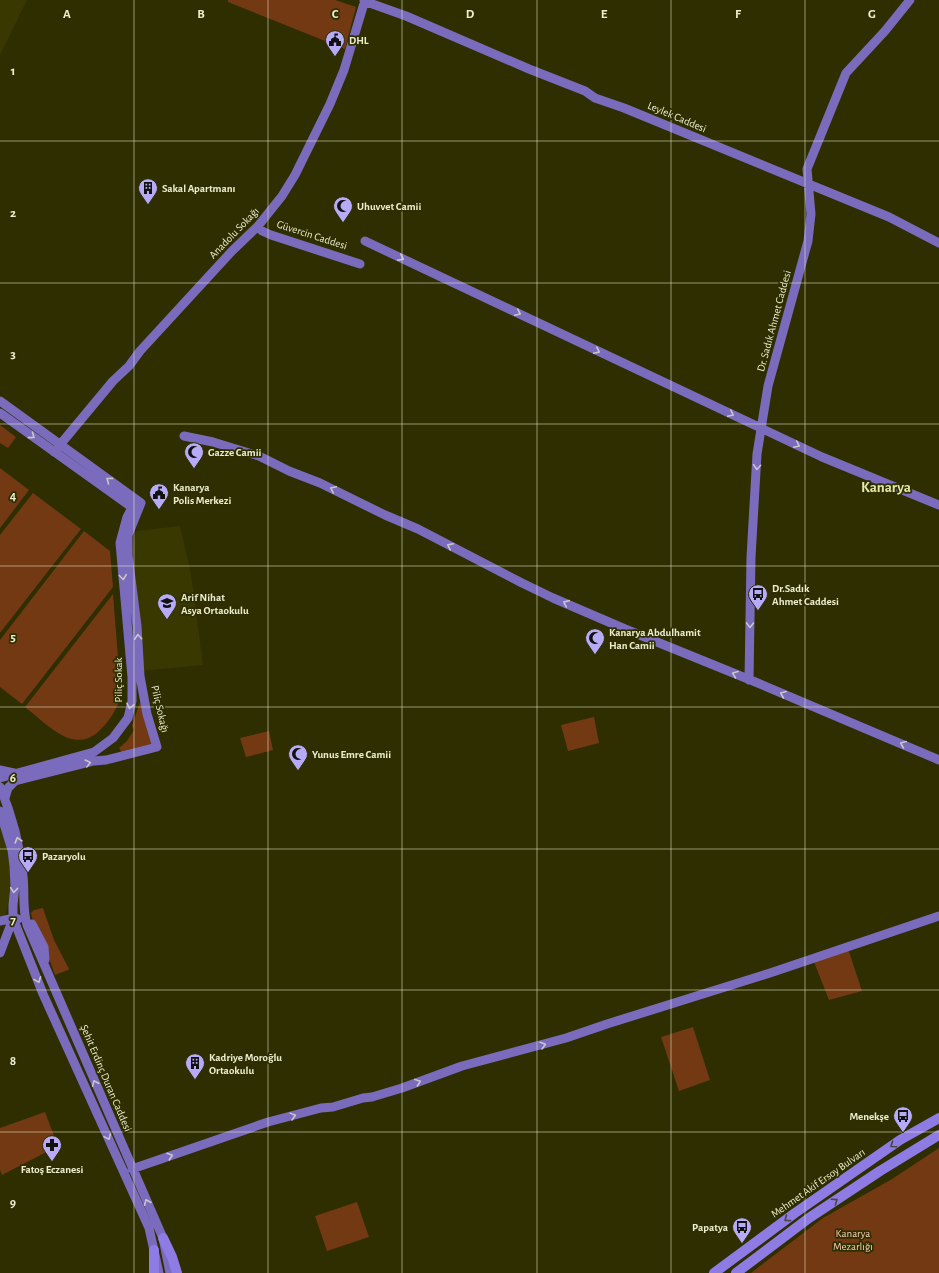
<svg xmlns="http://www.w3.org/2000/svg" width="939" height="1273" font-family="'Alegreya Sans',sans-serif">
  <style>
    .built { fill: #383800 }
    .green { fill: #723913 }
    .lines { fill: none; stroke-linecap: round; stroke-linejoin: round }
    .secondary { stroke: #7a6bbc; stroke-width: 9 }
    .primary { stroke: #8f7be4; stroke-width: 10 }
    .oneway { stroke: #c9c6c9 }
    .oneway2 { stroke: #4b4544 }
    .grid { fill: none; stroke: #ebedce; stroke-width: 1; stroke-opacity: 0.55 }
    .labels { text-anchor: middle; dominant-baseline: central; stroke-width: 3.5; stroke-linejoin: round; paint-order: stroke }
    .poi-label { font-size: 11px; font-weight: bold; fill: #ebedce; stroke: #2e2e00; text-anchor: start }
    .street-label { font-size: 11px; fill: #ebedce; stroke: #2e2e00 }
    .park-label { font-size: 11px; fill: #fbcfb7; stroke: #2e2e00 }
    .district-label { font-size: 15px; font-weight: bold; fill: #e4e8a7; stroke: #2e2e00 }
    .grid-label { font-size: 13px; text-anchor: middle; font-weight: bold; fill: #ebedce; stroke: #2e2e00; stroke-width: 3.5; stroke-linejoin: round; paint-order: stroke }
  </style>
  <rect width="100%" height="100%" fill="#2e2e00"/>
  <!-- built -->
  <path class="built" d="M0 0H27L0 55Z
    M180 526 191 574 203 665 141 671 132 551 136 531Z
    M0 820 10 858 11 892 5 916 0 919Z"/>
  <!-- green -->
  <path class="green" d="M228 0H335L356 7 345 49 228 2Z
    M0 425 16 437 8 448 0 443Z
    M0 468 29 490 0 528Z
    M33 493 81 529 0 633V535Z
    M84 531 110 551 113 587 22 704 0 687V640Z
    M113 594 121 695C117 709 111 719 101 729 75 757 47 724 25 707Z
    M140 702 153 745 122 753 119 748 127 741 134 730 132 726Z
    M594 717 599 743 568 751 561 725Z
    M269 731 273 750 246 757 240 738Z
    M43 908 54 940 69 969 68 970 55 975 44 944 33 921 31 913 34 910Z
    M848 949 862 991 829 1000 814 962Z
    M693 1027 710 1080 679 1091 661 1037Z
    M45 1112 58 1146 2 1175 0 1170V1128Z
    M939 1148V1273H751L823 1218 892 1179Z
    M357 1202 369 1237 327 1251 315 1216Z"/>
  <g class="lines">
    <!-- secondary -->
    <path class="secondary" d="M364 1 406 16 529 69 585 91 595 98 624 108 889 217 939 243
      M258 226 262 231 271 235 360 264
      M365 241 822 457 939 505
      M0 401 141 503 128 535V555L137 626 140 676 147 714 157 747 106 760 94 761 15 781 8 788 5 798
      M0 413 137 511
      M184 436 213 442 259 456 289 471 320 483 385 515 418 529 522 583 553 598 625 629 753 681 939 760
      M54 452 113 381 129 366 140 351 232 251 258 226 282 196 295 175 330 104 344 70 365 0
      M749 680 751 557 757 454 768 386 808 241 811 214 807 169 846 73 885 31 910 0
      M0 770 14 773
      M0 778 94 752 113 738 128 718 132 701V677L120 543 127 517 135 502
      M0 787C12 815 20 846 23 876 25 894 22 908 27 925L163 1238 170 1273
      M0 811 12 850 14 866 15 886 13 905V918L43 994 149 1228 159 1273
      M1 921 13 918 18 919
      M32 924 44 947 45 960
      M0 953 14 916
      M132 1169 268 1122 321 1108 333 1107 363 1098 372 1097 402 1088 462 1066 566 1038 607 1024 770 973 939 916"/>
    <!-- primary -->
    <path class="primary" d="M163 1238 172 1257 177 1273
      M154 1250V1273
      M714 1273 795 1213 900 1140 939 1118
      M736 1273 809 1218 880 1171 939 1135"/>
  </g>
  <!-- one-way arrows -->
  <defs><path id="oneway-chevron" d="M-2-3.5L2.5 0L-2 3.5" fill="none" stroke-width="1.6" stroke-linecap="round" stroke-linejoin="round"/></defs>
  <g class="oneway">
    <use href="#oneway-chevron" transform="translate(401 258) rotate(26)"/>
    <use href="#oneway-chevron" transform="translate(518 313) rotate(25)"/>
    <use href="#oneway-chevron" transform="translate(597 351) rotate(25)"/>
    <use href="#oneway-chevron" transform="translate(731 414) rotate(25)"/>
    <use href="#oneway-chevron" transform="translate(32 436) rotate(36)"/>
    <use href="#oneway-chevron" transform="translate(797 445) rotate(25)"/>
    <use href="#oneway-chevron" transform="translate(757 467) rotate(94)"/>
    <use href="#oneway-chevron" transform="translate(109 480) rotate(-144)"/>
    <use href="#oneway-chevron" transform="translate(333 489) rotate(-155)"/>
    <use href="#oneway-chevron" transform="translate(450 546) rotate(-154)"/>
    <use href="#oneway-chevron" transform="translate(123 577) rotate(83)"/>
    <use href="#oneway-chevron" transform="translate(566 603) rotate(-156)"/>
    <use href="#oneway-chevron" transform="translate(750 625) rotate(91)"/>
    <use href="#oneway-chevron" transform="translate(138 637) rotate(-94)"/>
    <use href="#oneway-chevron" transform="translate(735 674) rotate(-158)"/>
    <use href="#oneway-chevron" transform="translate(783 694) rotate(-157)"/>
    <use href="#oneway-chevron" transform="translate(130 706) rotate(102)"/>
    <use href="#oneway-chevron" transform="translate(903 744) rotate(-157)"/>
    <use href="#oneway-chevron" transform="translate(88 763) rotate(-14)"/>
    <use href="#oneway-chevron" transform="translate(18 840) rotate(-106)"/>
    <use href="#oneway-chevron" transform="translate(14 890) rotate(95)"/>
    <use href="#oneway-chevron" transform="translate(38 980) rotate(68)"/>
    <use href="#oneway-chevron" transform="translate(543 1045) rotate(-16)"/>
    <use href="#oneway-chevron" transform="translate(418 1082) rotate(-20)"/>
    <use href="#oneway-chevron" transform="translate(95 1083) rotate(-113)"/>
    <use href="#oneway-chevron" transform="translate(293 1116) rotate(-15)"/>
    <use href="#oneway-chevron" transform="translate(108 1137) rotate(66)"/>
    <use href="#oneway-chevron" transform="translate(170 1156) rotate(-18)"/>
    <use href="#oneway-chevron" transform="translate(147 1202) rotate(-113)"/>
  </g>
  <g class="oneway2">
    <use href="#oneway-chevron" transform="translate(893 1145) rotate(145)"/>
    <use href="#oneway-chevron" transform="translate(835 1201) rotate(-34)"/>
    <use href="#oneway-chevron" transform="translate(787 1219) rotate(143)"/>
  </g>
  <!-- grid -->
  <path class="grid" d="M134 0V1273M268 0V1273M402 0V1273M537 0V1273M671 0V1273M805 0V1273M0 141H939M0 283H939M0 424H939M0 566H939M0 707H939M0 849H939M0 990H939M0 1132H939"/>
  <!-- icons -->
  <defs>
    <symbol id="civic-pin" viewBox="-11 -11 22 30"><path d="M0 17L-7.5 6A9.5 9.5 0 1 1 7.5 6Z" fill="#b7abf8" stroke="#2e2e00"/><path d="M-.6-6.5H3V-4.5H.6V-3L4-1V1h2V6H-6V1h2V-1L-.6-3ZM-1.2 2.5V6h2.4V2.5Z" fill="#111"/></symbol>
    <symbol id="building-pin" viewBox="-11 -11 22 30"><path d="M0 17L-7.5 6A9.5 9.5 0 1 1 7.5 6Z" fill="#b7abf8" stroke="#2e2e00"/><path d="M-4-6H4V6H1V3H-1V6H-4ZM-2.5-4.3h1.7v1.8h-1.7ZM.8-4.3h1.7v1.8H.8ZM-2.5-1h1.7V.8h-1.7ZM.8-1h1.7V.8H.8Z" fill="#111"/></symbol>
    <symbol id="mosque-pin" viewBox="-11 -11 22 30"><path d="M0 17L-7.5 6A9.5 9.5 0 1 1 7.5 6Z" fill="#b7abf8" stroke="#2e2e00"/><path d="M3.5-4.9A6 6 0 1 0 3.5 4.9A5 5 0 1 1 3.5-4.9Z" fill="#111"/></symbol>
    <symbol id="bus-pin" viewBox="-11 -11 22 30"><path d="M0 17L-7.5 6A9.5 9.5 0 1 1 7.5 6Z" fill="#b7abf8" stroke="#2e2e00"/><path d="M-5-6H5V4H4V6H2V4H-2V6H-4V4H-5ZM-3.5-4V0h7V-4ZM-3.5 1.2v1.5H-2V1.2ZM2 1.2v1.5H3.5V1.2Z" fill="#111"/></symbol>
    <symbol id="school-pin" viewBox="-11 -11 22 30"><path d="M0 17L-7.5 6A9.5 9.5 0 1 1 7.5 6Z" fill="#b7abf8" stroke="#2e2e00"/><path d="M0-5L7-2L0 1L-7-2ZM-4 1L0 2.5L4 1V4Q0 6-4 4Z" fill="#111"/></symbol>
    <symbol id="pharmacy-pin" viewBox="-11 -11 22 30"><path d="M0 17L-7.5 6A9.5 9.5 0 1 1 7.5 6Z" fill="#b7abf8" stroke="#2e2e00"/><path d="M-2-6h4v4h4v4h-4v4h-4v-4h-4v-4h4Z" fill="#111"/></symbol>
  </defs>
  <g fill-rule="evenodd">
    <use href="#civic-pin" x="324" y="29" width="22" height="30"/>
    <use href="#building-pin" x="137" y="177" width="22" height="30"/>
    <use href="#mosque-pin" x="332" y="195" width="22" height="30"/>
    <use href="#mosque-pin" x="183" y="441" width="22" height="30"/>
    <use href="#civic-pin" x="148" y="482" width="22" height="30"/>
    <use href="#bus-pin" x="747" y="583" width="22" height="30"/>
    <use href="#school-pin" x="156" y="592" width="22" height="30"/>
    <use href="#mosque-pin" x="584" y="627" width="22" height="30"/>
    <use href="#mosque-pin" x="287" y="743" width="22" height="30"/>
    <use href="#bus-pin" x="17" y="845" width="22" height="30"/>
    <use href="#building-pin" x="184" y="1052" width="22" height="30"/>
    <use href="#bus-pin" x="892" y="1105" width="22" height="30"/>
    <use href="#pharmacy-pin" x="41" y="1134" width="22" height="30"/>
    <use href="#bus-pin" x="731" y="1216" width="22" height="30"/>
  </g>
  <g class="labels">
    <!-- poi labels -->
    <g class="poi-label">
      <text x="349" y="40">DHL</text>
      <text x="162" y="188">Sakal Apartmanı</text>
      <text x="357" y="206">Uhuvvet Camii</text>
      <text x="208" y="452">Gazze Camii</text>
      <text x="173" y="487">Kanarya<tspan x="173" dy="13">Polis Merkezi</tspan></text>
      <text x="772" y="588">Dr.Sadık<tspan x="772" dy="13">Ahmet Caddesi</tspan></text>
      <text x="181" y="597">Arif Nihat<tspan x="181" dy="13">Asya Ortaokulu</tspan></text>
      <text x="609" y="632">Kanarya Abdulhamit<tspan x="609" dy="13">Han Camii</tspan></text>
      <text x="312" y="754">Yunus Emre Camii</text>
      <text x="42" y="856">Pazaryolu</text>
      <text x="209" y="1057">Kadriye Moroğlu<tspan x="209" dy="13">Ortaokulu</tspan></text>
      <text x="889" y="1116" text-anchor="end">Menekşe</text>
      <text x="52" y="1169" text-anchor="middle">Fatoş Eczanesi</text>
      <text x="728" y="1227" text-anchor="end">Papatya</text>
    </g>
    <!-- street labels -->
    <g class="street-label">
      <text transform="translate(677 117) rotate(23)">Leylek Caddesi</text>
      <text transform="translate(234 233) rotate(-46)">Anadolu Sokağı</text>
      <text transform="translate(312 235) rotate(18)">Güvercin Caddesi</text>
      <text transform="translate(774 321) rotate(-75)">Dr. Sadık Ahmet Caddesi</text>
      <text transform="translate(118 680) rotate(-90)">Piliç Sokak</text>
      <text transform="translate(160 709) rotate(77)">Piliç Sokağı</text>
      <text transform="translate(106 1078) rotate(67)">Şehit Erdinç Duran Caddesi</text>
      <text transform="translate(818 1183) rotate(-35)">Mehmet Akif Ersoy Bulvarı</text>
    </g>
    <!-- park labels -->
    <g class="park-label">
      <text x="853" y="1233">Kanarya<tspan x="853" dy="13">Mezarlığı</tspan></text>
    </g>
    <!-- district labels -->
    <g class="district-label">
      <text x="886" y="487">Kanarya</text>
    </g>
  </g>
  <g class="grid-label">
    <text x="67" y="18">A</text>
    <text x="201" y="18">B</text>
    <text x="335" y="18">C</text>
    <text x="470" y="18">D</text>
    <text x="604" y="18">E</text>
    <text x="738" y="18">F</text>
    <text x="872" y="18">G</text>
    <text x="13" y="75">1</text>
    <text x="13" y="217">2</text>
    <text x="13" y="358">3</text>
    <text x="13" y="500">4</text>
    <text x="13" y="641">5</text>
    <text x="13" y="782">6</text>
    <text x="13" y="924">7</text>
    <text x="13" y="1065">8</text>
    <text x="13" y="1207">9</text>
  </g>
</svg>
